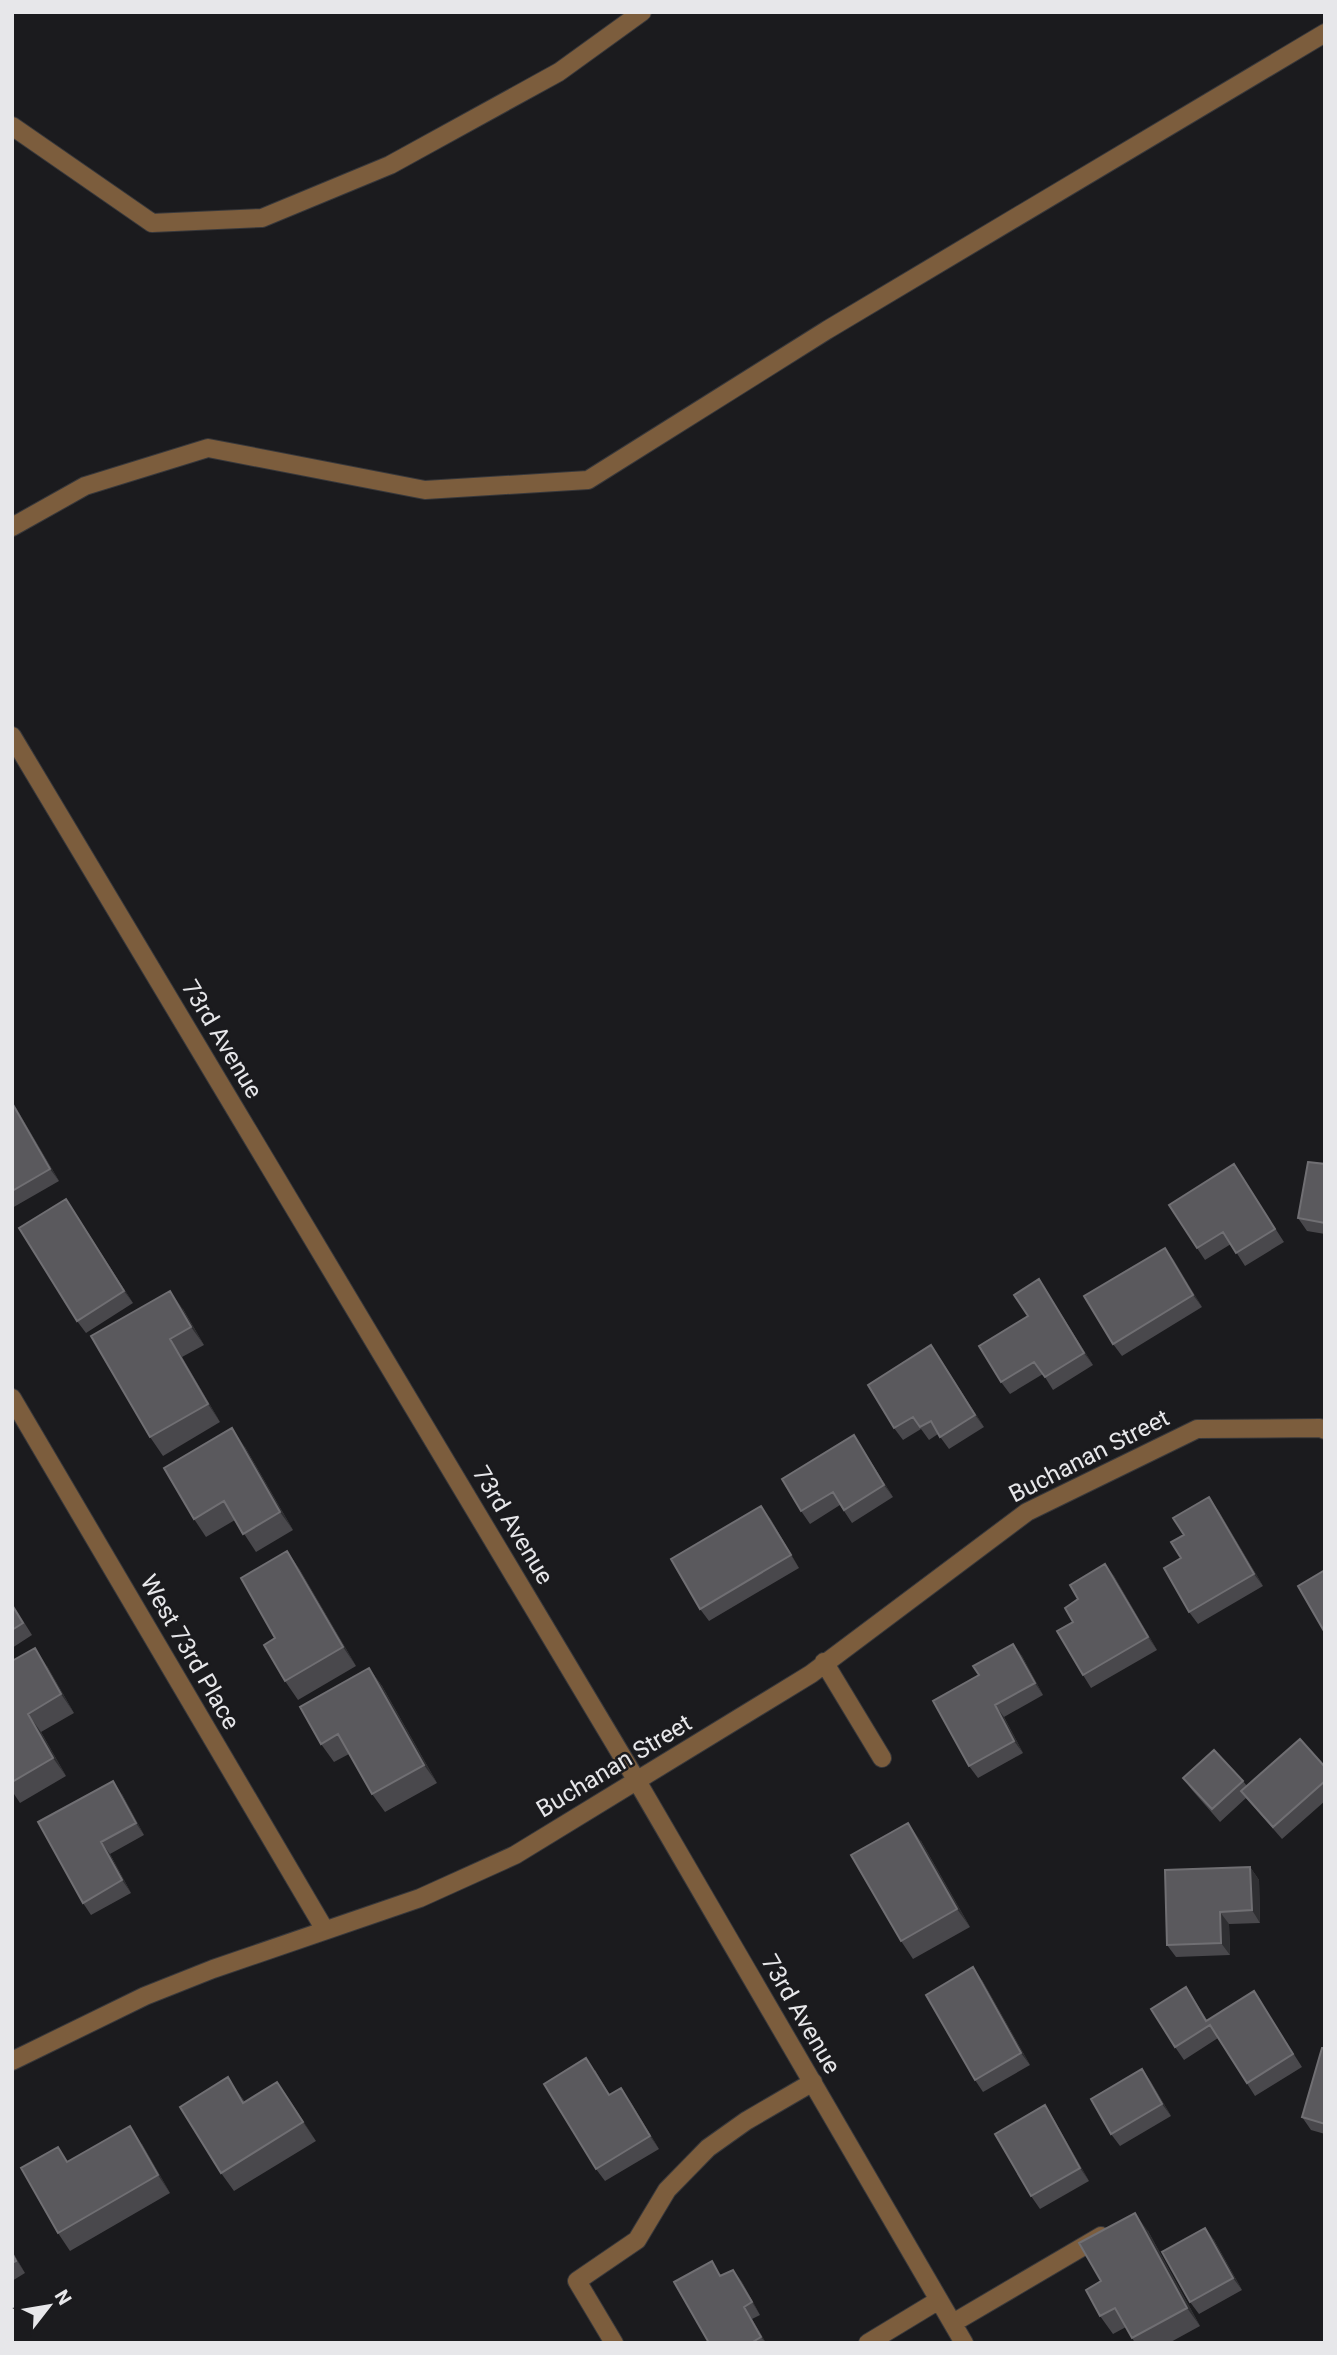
<svg xmlns="http://www.w3.org/2000/svg" width="1337" height="2355" font-family="Roboto,sans-serif">
  <style>
    .lines { fill: none; stroke-linecap: round; stroke-linejoin: round }
    .minor-casing { stroke: #38383b; stroke-width: 20 }
    .minor { stroke: #7c5d3d; stroke-width: 18 }
    .wall { fill: #49484c }
    .shaded-wall { fill: #2f2f32 }
    .building { fill: #5a595d; stroke: #706f73; stroke-width: 2 }
    .labels { text-anchor: middle; dominant-baseline: central; stroke-width: 5; stroke-linejoin: round; paint-order: stroke }
    .street-label { font-size: 24px; fill: #e7e7ea; stroke: #1b1b1e }
  </style>
  <rect width="100%" height="100%" fill="#1b1b1e"/>
  <g class="lines">
    <defs>
      <path id="minor" d="M12 126 152 223 262 218 390 165 559 72 642 12
        M12 527 85 486 208 448 425 490 588 480 827 330 1325 33
        M12 736 637 1781 964 2343
        M12 1398 325 1930
        M824 1662 882 1758
        M12 2061 145 1996 213 1969 420 1898 515 1855 811 1674 1027 1512 1197 1429 1320 1428 1325 1430
        M953 2323 1101 2236
        M614 2343 577 2281 637 2240 667 2190 708 2148 746 2121 813 2082
        M868 2343 939 2300"/>
    </defs>
    <!-- minor casing -->
    <use href="#minor" class="minor-casing"/>
    <!-- minor -->
    <use href="#minor" class="minor"/>
  </g>
  <!-- wall -->
  <path class="wall" d="M12 1101 59 1181 12 1208Z
    M1325 1164V1234L1307 1231 1298 1218Z
    M1242 1177 1284 1242 1245 1266 1231 1244 1205 1260 1197 1248Z
    M66 1199 133 1303 86 1333 77 1321Z
    M1165 1248 1202 1307 1122 1356 1113 1344Z
    M1047 1292 1093 1365 1053 1390 1043 1374 1010 1394 1001 1382 1028 1316Z
    M183 1309 204 1345 182 1357 220 1422 163 1456 150 1437 91 1336Z
    M931 1345 984 1427 949 1449 938 1434 929 1440 921 1429 903 1440 894 1428Z
    M854 1435 893 1497 852 1523 840 1505 810 1524 801 1511Z
    M245 1447 293 1530 256 1552 235 1520 206 1537 194 1519Z
    M1218 1510 1263 1586 1198 1624 1189 1612 1181 1558 1184 1535Z
    M770 1518 799 1568 709 1621 700 1609Z
    M287 1551 300 1570 356 1666 298 1700 285 1681 275 1638Z
    M1105 1564 1114 1576 1157 1650 1091 1688 1083 1675 1073 1622 1078 1599Z
    M12 1603 32 1635 12 1648Z
    M1013 1644 1022 1656 1043 1695 1004 1717 1023 1753 978 1778 969 1766 979 1675Z
    M12 1661 47 1666 74 1713 41 1732 66 1776 20 1803 12 1791Z
    M369 1668 382 1686 437 1783 385 1812 372 1794 349 1754 334 1762 321 1744Z
    M1325 1767V1801L1282 1839 1246 1798 1220 1822 1192 1790 1183 1778 1243 1781 1247 1786Z
    M122 1794 144 1835 110 1854 131 1893 91 1915 83 1903 38 1822Z
    M921 1841 970 1927 913 1959 901 1941Z
    M1250 1867 1259 1880 1260 1923 1229 1924 1230 1955 1176 1957 1167 1945Z
    M982 1980 1030 2065 983 2092 975 2080Z
    M1186 1987 1207 2020 1262 2004 1302 2067 1255 2096 1218 2038 1184 2060 1175 2047Z
    M1325 2048V2134L1311 2130 1302 2117Z
    M1142 2069 1151 2082 1171 2116 1120 2146 1111 2134Z
    M595 2070 610 2095 630 2101 659 2149 605 2181 596 2169Z
    M277 2082 316 2141 234 2191 221 2173 240 2095 245 2102Z
    M1045 2105 1053 2118 1089 2181 1040 2209 1031 2196Z
    M142 2144 170 2193 70 2251 58 2233 68 2161Z
    M1205 2228 1214 2240 1242 2290 1199 2314 1190 2302Z
    M1148 2231 1200 2326 1169 2343H1135L1126 2327 1113 2334 1100 2316 1101 2281Z
    M12 2251 25 2273 12 2281Z
    M733 2270 742 2282 760 2315 752 2319 766 2343H709L722 2276Z"/>
  <!-- shaded-wall -->
  <path class="shaded-wall" d="M12 1101 59 1181 50 1169 12 1103Z
    M66 1199 74 1211 133 1303 124 1291Z
    M1165 1248 1174 1260 1202 1307 1193 1295Z
    M1039 1279 1047 1292 1093 1365 1084 1353Z
    M170 1291 183 1309 204 1345 191 1327Z
    M170 1339 182 1357 220 1422 208 1404Z
    M931 1345 940 1358 984 1427 975 1415Z
    M232 1428 245 1447 293 1530 280 1512Z
    M854 1435 862 1448 893 1497 884 1485Z
    M1209 1497 1218 1510 1263 1586 1254 1574Z
    M761 1506 770 1518 799 1568 791 1555Z
    M287 1551 300 1570 356 1666 343 1647Z
    M1105 1564 1114 1576 1157 1650 1148 1637Z
    M1013 1644 1022 1656 1043 1695 1035 1683Z
    M35 1648 47 1666 74 1713 61 1694Z
    M369 1668 382 1686 437 1783 424 1765Z
    M995 1705 1004 1717 1023 1753 1014 1741Z
    M28 1714 41 1732 66 1776 53 1758Z
    M113 1781 122 1794 144 1835 136 1823Z
    M908 1823 921 1841 970 1927 957 1909Z
    M101 1842 110 1854 131 1893 122 1880Z
    M1250 1867 1259 1880 1260 1923 1252 1910Z
    M1220 1912 1229 1924 1230 1955 1221 1943Z
    M973 1967 982 1980 1030 2065 1021 2053Z
    M1142 2069 1151 2082 1171 2116 1162 2104Z
    M228 2077 240 2095 256 2121 243 2103Z
    M277 2082 290 2100 316 2141 303 2122Z
    M621 2088 630 2101 659 2149 650 2136Z
    M1045 2105 1053 2118 1089 2181 1080 2168Z
    M130 2126 142 2144 170 2193 158 2175Z
    M1135 2213 1148 2231 1200 2326 1187 2308Z
    M1205 2228 1214 2240 1242 2290 1233 2278Z
    M12 2251 25 2273 12 2253Z
    M733 2270 742 2282 760 2315 752 2302Z
    M744 2307 752 2319 766 2343 761 2337Z"/>
  <!-- building -->
  <path class="building" d="M12 1103 50 1169 12 1191Z
    M1308 1162 1325 1164V1223L1298 1218Z
    M1234 1164 1275 1229 1236 1253 1223 1232 1197 1248 1169 1205Z
    M66 1199 124 1291 77 1321 19 1228Z
    M1165 1248 1193 1295 1113 1344 1084 1296Z
    M1039 1279 1084 1353 1045 1377 1034 1362 1001 1382 979 1346 1028 1316 1014 1295Z
    M170 1291 191 1327 170 1339 208 1404 150 1437 91 1336Z
    M931 1345 975 1415 940 1437 931 1421 920 1427 913 1417 894 1428 868 1385Z
    M232 1428 280 1512 243 1534 224 1501 194 1519 164 1468Z
    M854 1435 884 1485 844 1510 833 1492 801 1511 782 1479Z
    M1209 1497 1254 1574 1189 1612 1164 1568 1181 1558 1171 1542 1184 1535 1173 1518Z
    M761 1506 791 1555 700 1609 671 1559Z
    M287 1551 343 1647 285 1681 264 1645 275 1638 241 1578Z
    M1105 1564 1148 1637 1083 1675 1057 1631 1073 1622 1065 1608 1078 1599 1070 1585Z
    M1325 1570V1630L1324 1631 1298 1586Z
    M12 1605 23 1623 12 1630Z
    M1013 1644 1035 1683 995 1705 1014 1741 969 1766 933 1701 979 1675 973 1666Z
    M35 1648 61 1694 28 1714 53 1758 12 1782V1661Z
    M369 1668 424 1765 372 1794 338 1734 321 1744 300 1707Z
    M1300 1739 1325 1767V1781L1273 1827 1241 1791Z
    M1214 1750 1243 1781 1212 1809 1183 1778Z
    M113 1781 136 1823 101 1842 122 1880 83 1903 38 1822Z
    M908 1823 957 1909 901 1941 851 1855Z
    M1250 1867 1252 1910 1220 1912 1221 1943 1167 1945 1165 1870Z
    M973 1967 1021 2053 975 2080 926 1995Z
    M1186 1987 1206 2021 1254 1991 1293 2054 1247 2083 1210 2025 1175 2047 1151 2009Z
    M1322 2048H1325V2124L1302 2117Z
    M586 2058 609 2095 621 2088 650 2136 596 2169 544 2084Z
    M1142 2069 1162 2104 1111 2134 1091 2099Z
    M228 2077 243 2103 277 2082 303 2122 221 2173 180 2107Z
    M1045 2105 1080 2168 1031 2196 995 2134Z
    M130 2126 158 2175 58 2233 21 2168 58 2147 67 2162Z
    M1135 2213 1187 2308 1132 2338 1115 2308 1100 2316 1086 2290 1101 2281 1079 2243Z
    M1205 2228 1233 2278 1190 2302 1162 2252Z
    M12 2253 16 2261 12 2263Z
    M712 2261 720 2276 733 2270 752 2302 744 2307 761 2337 751 2343H709L674 2282Z"/>
  <g class="labels">
    <!-- street labels -->
    <g class="street-label">
      <text transform="translate(222 1039) rotate(59)">73rd Avenue</text>
      <text transform="translate(1089 1456) rotate(-27)">Buchanan Street</text>
      <text transform="translate(513 1525) rotate(59)">73rd Avenue</text>
      <text transform="translate(190 1652) rotate(60)">West 73rd Place</text>
      <text transform="translate(614 1766) rotate(-31)">Buchanan Street</text>
      <text transform="translate(801 2014) rotate(60)">73rd Avenue</text>
    </g>
  </g>
  <!-- border -->
  <rect width="1337" height="2355" fill="none" stroke="#e7e7ea" stroke-width="28"/>
  <!-- north arrow -->
  <g transform="translate(49 2306) rotate(59)" stroke="#1b1b1e" stroke-width="5" paint-order="stroke">
  <path d="M0-5L12 26L0 18L-12 26Z" fill="#e7e7ea"/>
  <text y="-10" font-size="19" font-weight="bold" text-anchor="middle" fill="#e7e7ea">N</text>
  </g>
</svg>
